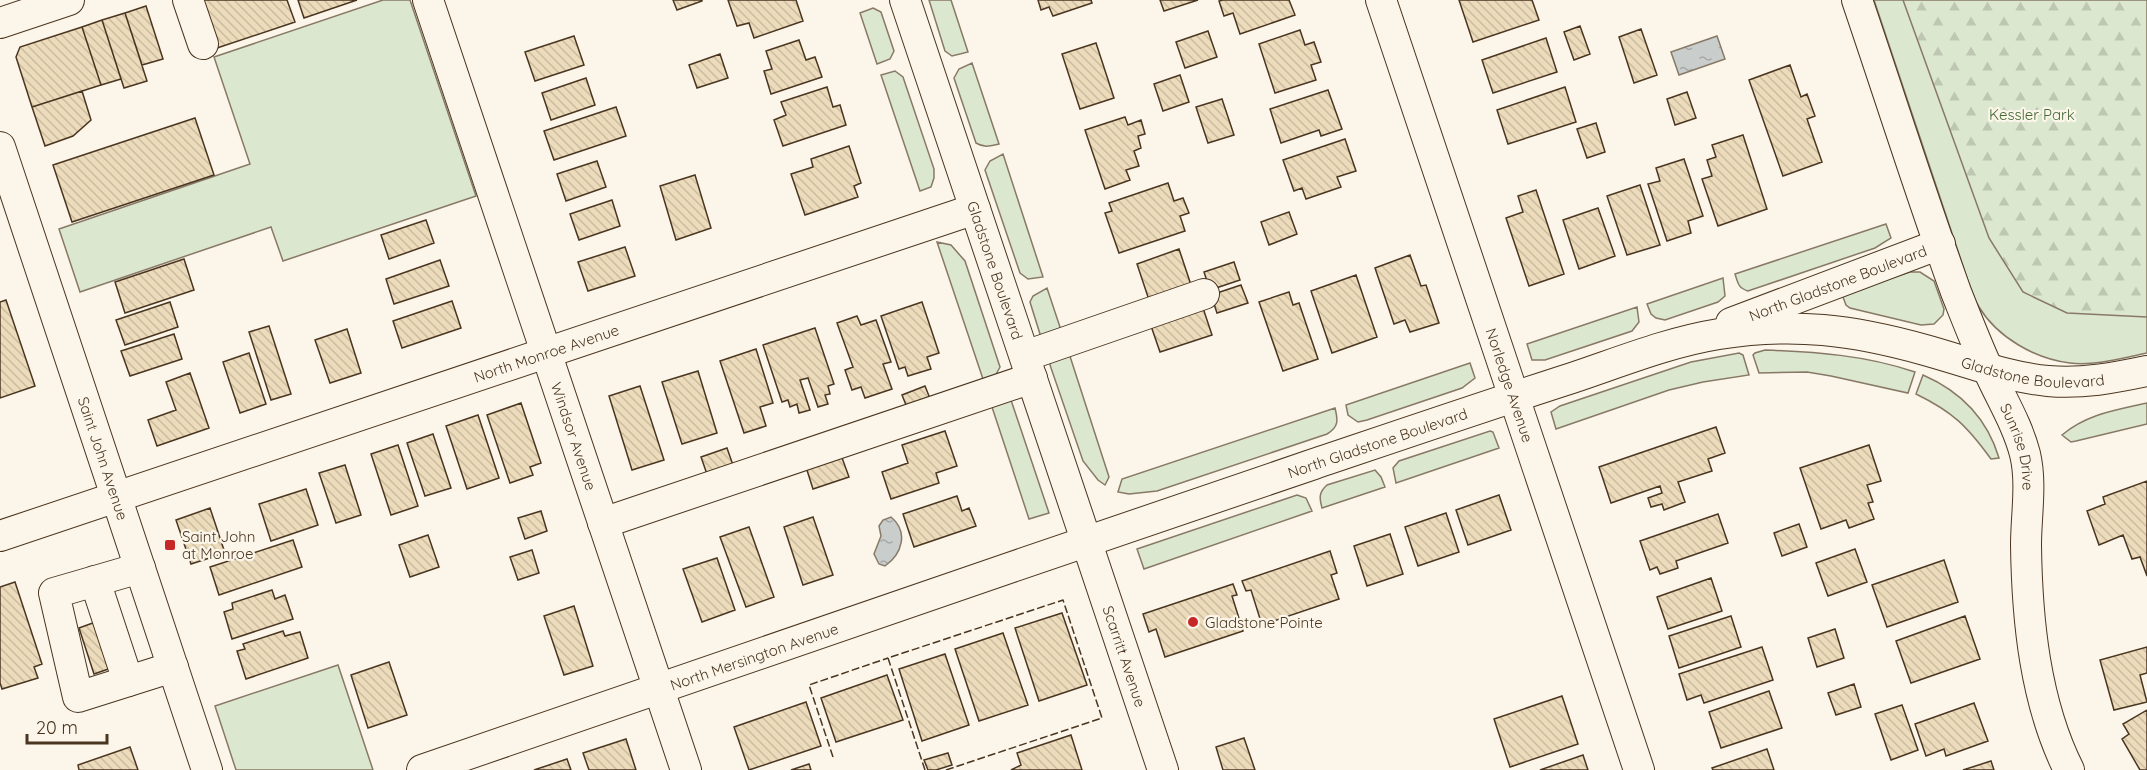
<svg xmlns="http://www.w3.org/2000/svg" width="2147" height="770" font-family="Quicksand,sans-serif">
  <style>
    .green { fill: #dce7d0; stroke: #887966; stroke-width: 1.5 }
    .forest { fill: url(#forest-firs); stroke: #887966; stroke-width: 1.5 }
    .water { fill: url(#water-ripples); stroke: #887966; stroke-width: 1.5 }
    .building { fill: url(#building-back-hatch); stroke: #4a3520; stroke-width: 1.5 }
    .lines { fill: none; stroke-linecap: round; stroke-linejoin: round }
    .minor-casing { stroke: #4a3520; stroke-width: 32 }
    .minor { stroke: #fbf6e9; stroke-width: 30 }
    .fence { stroke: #4a3520; stroke-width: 1.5; stroke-dasharray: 8 3; stroke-linecap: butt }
    .poi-dot { fill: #c62828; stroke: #fbf6e9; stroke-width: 2 }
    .labels { text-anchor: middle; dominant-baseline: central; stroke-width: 4.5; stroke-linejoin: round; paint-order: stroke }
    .park-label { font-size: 15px; fill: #436837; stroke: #fbf6e9 }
    .street-label { font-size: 15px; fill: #4a3520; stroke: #fbf6e9 }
    .poi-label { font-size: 15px; fill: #4a3520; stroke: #fbf6e9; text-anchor: start }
  </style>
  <defs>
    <pattern id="forest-firs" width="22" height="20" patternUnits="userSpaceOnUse" patternTransform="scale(1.5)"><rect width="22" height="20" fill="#dce7d0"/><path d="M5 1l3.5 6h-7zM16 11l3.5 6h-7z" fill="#bec7b2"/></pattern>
    <pattern id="water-ripples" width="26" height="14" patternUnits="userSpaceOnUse" patternTransform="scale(1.5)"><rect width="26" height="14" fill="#c9cecd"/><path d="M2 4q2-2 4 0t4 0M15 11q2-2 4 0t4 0" fill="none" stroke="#a5a8a6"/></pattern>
    <pattern id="building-back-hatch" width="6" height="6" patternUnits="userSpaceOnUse" patternTransform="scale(1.5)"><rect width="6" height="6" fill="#ecdcbc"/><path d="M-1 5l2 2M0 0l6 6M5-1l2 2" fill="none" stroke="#ccbda1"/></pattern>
  </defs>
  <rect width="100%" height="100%" fill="#fbf6e9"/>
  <!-- green -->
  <path class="green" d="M383 0H410L476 196 283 261 271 227 80 292 59 229 250 164 214 57Z
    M929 0H951L968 52 952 56 945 51Z
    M1874 0H2147V353C2122 358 2095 366 2070 363 2035 359 1997 337 1979 307 1974 299 1971 289 1968 281Z
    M873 8 881 12 894 51 890 59 877 64 860 13Z
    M972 63 999 144C990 146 984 148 976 143L954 78 959 69Z
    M895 71 903 77 934 169V178L931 187 920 191 881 75Z
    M1003 154 1043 277 1028 279 1020 273 985 170 990 161Z
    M1886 224 1891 238 1875 248 1748 291C1738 288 1738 283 1735 274Z
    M937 242 951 245 965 261 1000 367 994 378 984 382Z
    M1910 272H1920L1934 281 1944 309 1943 315 1934 324 1921 325 1850 308 1846 305 1843 297 1851 291Z
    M1723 278 1725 296 1718 302 1665 320 1656 318 1651 314 1647 304Z
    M1047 288 1063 336 1044 338 1040 334 1030 302 1033 296Z
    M1637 307 1639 322 1632 331 1545 360H1532L1527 344Z
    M1067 347 1109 477 1105 485 1098 480 1083 461 1050 365 1051 359Z
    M1765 350C1816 352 1865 355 1915 372L1908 393 1831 376 1807 372 1759 373 1753 355 1755 353Z
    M1739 353 1743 355 1749 375 1703 382 1669 390 1556 429 1551 412 1560 406 1691 362Z
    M1470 363 1475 378 1462 388 1367 420 1358 422 1348 415 1346 405Z
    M1923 375C1960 391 1987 418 1999 458L1991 459C1967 426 1953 412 1916 394Z
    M989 398 1010 399 1012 403 1049 513 1029 519Z
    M2147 403V424L2076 441 2071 442 2062 435C2087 414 2116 410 2147 403Z
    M1335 408C1338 420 1339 427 1327 434L1157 491 1129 494 1118 492 1122 479Z
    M1490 431 1493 432 1499 448 1396 483 1393 468 1399 461Z
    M1375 470 1381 477 1385 487 1322 508C1319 498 1319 492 1327 485Z
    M1297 495 1306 498 1312 511 1144 569 1137 549Z
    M338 665 373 770H236L215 706Z"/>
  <!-- forest -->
  <path class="forest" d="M1903 0H2147V317L2067 313 2023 292 1989 238Z"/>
  <!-- water -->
  <path class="water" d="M1717 36 1725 59 1679 75 1671 52Z
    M891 517C909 532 902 554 885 566L879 564 874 554 881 536 879 526 883 520Z"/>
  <!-- building -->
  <path class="building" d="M201 0H287L295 22 217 48Z
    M298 0H357L304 18Z
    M673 0H702V1L677 10Z
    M728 0H796L803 21 754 38 749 23 737 26Z
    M1038 0H1091L1092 3 1053 16 1049 7 1041 10Z
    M1160 0H1198L1164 11Z
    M1223 0H1289L1295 15 1240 34 1233 13 1224 16 1219 1Z
    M1459 0H1532L1539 20 1473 42Z
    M146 6 163 59 142 65 125 13Z
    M125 13 147 81 124 88 102 20Z
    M102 20 121 79 101 85 82 27Z
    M1580 26 1590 54 1574 60 1564 32Z
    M82 27 101 85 32 107 16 57 20 47Z
    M1641 29 1657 75 1634 83 1619 37Z
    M1300 30 1305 45 1314 42 1321 62 1311 65 1316 80 1275 93 1259 44Z
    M1208 31 1217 57 1185 68 1176 42Z
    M574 36 584 65 535 81 525 52Z
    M1546 38 1557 72 1493 93 1482 60Z
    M799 40 806 60 815 57 822 77 771 94 764 71 772 69 766 51Z
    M1096 43 1114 98 1080 109 1062 54Z
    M720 54 728 78 697 88 689 65Z
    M1790 65 1801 97 1807 94 1815 116 1807 119 1822 162 1783 176 1749 80Z
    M1180 75 1189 102 1163 111 1154 84Z
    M586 78 595 105 551 120 542 93Z
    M827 87 833 107 840 105 846 125 783 146 774 120 786 115 781 102Z
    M1565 87 1576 122 1508 144 1497 110Z
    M1328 90 1342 129 1321 136 1319 130 1281 143 1270 109Z
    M82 91 91 120 73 136 45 146 32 107Z
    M1687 92 1696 118 1675 125 1667 99Z
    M1222 99 1234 135 1208 143 1196 107Z
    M616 107 626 136 554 160 544 131Z
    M1125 117 1128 125 1141 120 1145 134 1138 136 1141 148 1134 151 1139 166 1126 170 1130 180 1105 189 1085 130Z
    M195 118 214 175 72 222 53 165Z
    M1596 123 1605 152 1587 158 1577 129Z
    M1743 135 1767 209 1718 226 1702 179 1712 176 1707 160 1716 157 1712 145Z
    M1345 139 1356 171 1337 177 1341 187 1306 199 1302 188 1294 191 1283 160Z
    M849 146 861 183 854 186 858 197 805 215 791 174 813 167 811 159Z
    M1684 159 1703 216 1688 221 1691 233 1667 241 1648 184 1660 181 1656 168Z
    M597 161 606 187 566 201 557 174Z
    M695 175 711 228 676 240 660 186Z
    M1168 183 1174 201 1183 198 1189 213 1180 216 1185 231 1119 253 1105 213 1112 211 1109 203Z
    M1640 185 1660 245 1627 255 1607 196Z
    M1536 190 1564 274 1529 286 1506 218 1523 212 1518 196Z
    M612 200 620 226 579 240 570 214Z
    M1598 208 1615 256 1579 269 1563 220Z
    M1289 212 1297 234 1269 245 1261 222Z
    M426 220 434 243 389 259 381 235Z
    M625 247 635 276 588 291 578 262Z
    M1179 249 1191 285 1151 306 1137 264Z
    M1410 255 1421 286 1426 285 1439 323 1410 332 1405 320 1394 324 1375 268Z
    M184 259 194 290 125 313 115 282Z
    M440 260 449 286 394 304 386 279Z
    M1234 262 1240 280 1210 290 1204 272Z
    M1356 275 1377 337 1332 353 1311 291Z
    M1241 285 1248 303 1217 313 1211 295Z
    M1289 292 1293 305 1299 303 1318 359 1283 371 1259 302Z
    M6 300 35 386 0 398V302Z
    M452 301 461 328 402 348 393 321Z
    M170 302 178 327 125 345 116 320Z
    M922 302 939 353 927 357 931 369 908 376 905 367 899 369 881 316Z
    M1203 308 1212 335 1160 352 1149 320Z
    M857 316 861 325 876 320 891 362 883 364 892 389 865 398 861 387 852 390 845 370 853 367 837 323Z
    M269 326 291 394 271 400 249 332Z
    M815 328 834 384 828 386 830 394 825 395 828 404 818 407 808 378 800 380 810 410 799 413 797 404 790 407 788 400 782 402 763 345Z
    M347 329 361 373 330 383 315 340Z
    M174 334 182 359 130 376 121 351Z
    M756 349 773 403 760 407 766 426 744 433 720 361Z
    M249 353 266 404 240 413 223 362Z
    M698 371 717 433 682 444 662 382Z
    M190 373 209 428 157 446 148 420 176 410 166 382Z
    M640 386 664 460 632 470 609 396Z
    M925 386 931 401 908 410 902 395Z
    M521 403 541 463 530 467 533 475 510 483 487 415Z
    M478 415 499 478 467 489 446 426Z
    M1716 427 1725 453 1708 459 1712 471 1678 482 1685 502 1664 510 1662 504 1651 507 1648 498 1662 493 1660 486 1611 503 1599 467Z
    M945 431 957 466 936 473 939 483 891 499 882 472 908 463 902 445Z
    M433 434 451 488 425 496 407 443Z
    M398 445 418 506 391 515 371 454Z
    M1869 445 1881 481 1867 485 1873 502 1868 503 1874 519 1849 528 1846 520 1821 529 1800 468Z
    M727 448 734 468 708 477 701 457Z
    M841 455 849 477 813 489 806 467Z
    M345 465 361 515 336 523 319 473Z
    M2147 481V576L2140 557 2132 559 2123 535 2099 545 2087 511 2105 504 2103 497Z
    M306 489 318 525 271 541 259 504Z
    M1499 495 1511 530 1468 545 1456 510Z
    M957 496 962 511 969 508 976 526 914 547 903 514Z
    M210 508 225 553 191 564 176 520Z
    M541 511 547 531 525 539 518 518Z
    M1446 513 1459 552 1418 566 1405 527Z
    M1718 514 1728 543 1676 561 1678 568 1660 574 1657 567 1650 570 1640 541Z
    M813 517 833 575 803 585 784 527Z
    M1799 524 1807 547 1782 556 1774 533Z
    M749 527 774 597 746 607 720 537Z
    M1390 534 1403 574 1367 586 1354 546Z
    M428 535 439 567 410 577 399 545Z
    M293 540 302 567 219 595 210 567Z
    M1855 549 1867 582 1828 596 1816 563Z
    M532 550 539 573 518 580 510 557Z
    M1330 551 1337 573 1331 575 1339 599 1262 625 1251 590 1246 591 1242 581Z
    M717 558 735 610 702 622 683 569Z
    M1944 560 1958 602 1887 627 1872 585Z
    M1711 578 1722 611 1668 629 1657 597Z
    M15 582 42 664 34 667 38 678 2 689 0 683V587Z
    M1233 584 1237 595 1232 596 1243 631 1165 657 1156 629 1149 632 1143 614Z
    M272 590 275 599 285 595 293 619 232 639 224 612 233 609 232 603Z
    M574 606 593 666 564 675 544 616Z
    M1062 613 1087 685 1039 701 1015 628Z
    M1731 616 1741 647 1679 668 1669 636Z
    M1965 616 1980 659 1911 683 1896 641Z
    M101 620 117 666 94 674 79 628Z
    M1835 629 1844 658 1817 667 1808 638Z
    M283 631 285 636 300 632 308 658 246 679 237 651 245 649 243 644Z
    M1003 633 1028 705 979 721 955 649Z
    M1762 647 1773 680 1704 703 1701 695 1687 700 1679 674Z
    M2147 647V673L2140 675 2147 702 2114 710 2100 660Z
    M945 654 969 725 922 741 899 669Z
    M389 662 407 715 368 728 351 675Z
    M887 675 903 720 836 742 821 698Z
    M1854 684 1861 707 1836 715 1828 693Z
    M1769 691 1782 728 1721 748 1709 712Z
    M1562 696 1578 744 1510 767 1494 719Z
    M806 702 821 746 749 770 734 727Z
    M1974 703 1988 741 1946 756 1944 749 1926 756 1915 724Z
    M1902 705 1918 750 1891 760 1875 714Z
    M2147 710V770H2140L2122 739 2129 734 2123 724Z
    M1071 735 1082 770H1011L1021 765 1017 753Z
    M1244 738 1255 770H1223L1216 747Z
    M626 739 636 770H589L583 753Z
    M130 747 138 770H79L78 765Z
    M1767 749 1774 770H1713L1712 768Z
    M948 753 952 765 936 770H928L924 760Z
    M1583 755 1588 770H1540Z
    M567 759 571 770H534Z
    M1991 761 1994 770H1963Z
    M809 764 811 770H791Z"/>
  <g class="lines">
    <defs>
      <g id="minor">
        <path d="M188 0 203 44"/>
        <path id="s1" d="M428 0 686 770"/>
        <path id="s2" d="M905 0 1163 770"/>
        <path id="s3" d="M1381 0 1639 770"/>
        <path id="s4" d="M1857 0C1890 97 1921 195 1956 292 1966 317 1976 343 1987 367 2000 397 2017 423 2025 454 2032 483 2026 516 2026 545 2027 620 2035 702 2069 770"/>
        <path d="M0 23 69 0"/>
        <path id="s5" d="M0 147 207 770"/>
        <path id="s6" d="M1731 323 1940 244"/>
        <path d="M1025 356 1204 294"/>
        <path d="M603 523 1032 378"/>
        <path id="s7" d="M0 536 975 209"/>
        <path d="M140 568 54 593 78 697 173 667"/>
        <path d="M95 581 128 681"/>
        <path id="s8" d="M422 770C719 670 1016 564 1314 464 1400 435 1485 406 1572 378 1620 362 1669 342 1719 334 1793 322 1854 330 1925 350 1965 361 2006 377 2048 381 2082 384 2114 378 2147 371"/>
      </g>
    </defs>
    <!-- minor casing -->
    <use href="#minor" class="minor-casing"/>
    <!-- minor -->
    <use href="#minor" class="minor"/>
    <!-- fence -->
    <path class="fence" d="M833 757 809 685 888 658
      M925 770 888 658 1063 600 1102 718 946 770"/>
  </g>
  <!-- markers -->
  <g class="poi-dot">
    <rect x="164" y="539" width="12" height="12" rx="3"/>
    <circle cx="1193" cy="622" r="6"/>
  </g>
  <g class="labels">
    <!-- park labels -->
    <g class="park-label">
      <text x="2032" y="114">Kessler Park</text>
    </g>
    <!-- street labels -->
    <g class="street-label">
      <text stroke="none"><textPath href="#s2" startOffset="285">Gladstone Boulevard</textPath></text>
      <text stroke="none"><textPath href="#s6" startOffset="114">North Gladstone Boulevard</textPath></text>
      <text stroke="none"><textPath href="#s7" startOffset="576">North Monroe Avenue</textPath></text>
      <text stroke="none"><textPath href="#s8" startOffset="1688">Gladstone Boulevard</textPath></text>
      <text stroke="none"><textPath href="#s3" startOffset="406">Norledge Avenue</textPath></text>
      <text stroke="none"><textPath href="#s1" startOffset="460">Windsor Avenue</textPath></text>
      <text stroke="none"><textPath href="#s8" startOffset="1010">North Gladstone Boulevard</textPath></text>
      <text stroke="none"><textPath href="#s4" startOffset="476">Sunrise Drive</textPath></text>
      <text stroke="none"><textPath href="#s5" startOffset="328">Saint John Avenue</textPath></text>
      <text stroke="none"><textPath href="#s2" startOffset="692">Scarritt Avenue</textPath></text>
      <text stroke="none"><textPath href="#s8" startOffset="351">North Mersington Avenue</textPath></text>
    </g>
    <!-- poi labels -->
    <g class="poi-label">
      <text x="182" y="536">Saint John<tspan x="182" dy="17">at Monroe</tspan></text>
      <text x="1205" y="622">Gladstone Pointe</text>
    </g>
  </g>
  <!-- scale -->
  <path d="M27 734v9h80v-9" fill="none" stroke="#4a3520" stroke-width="3"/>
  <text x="36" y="734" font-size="18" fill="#4a3520" stroke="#fbf6e9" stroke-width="4.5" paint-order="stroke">20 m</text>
</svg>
